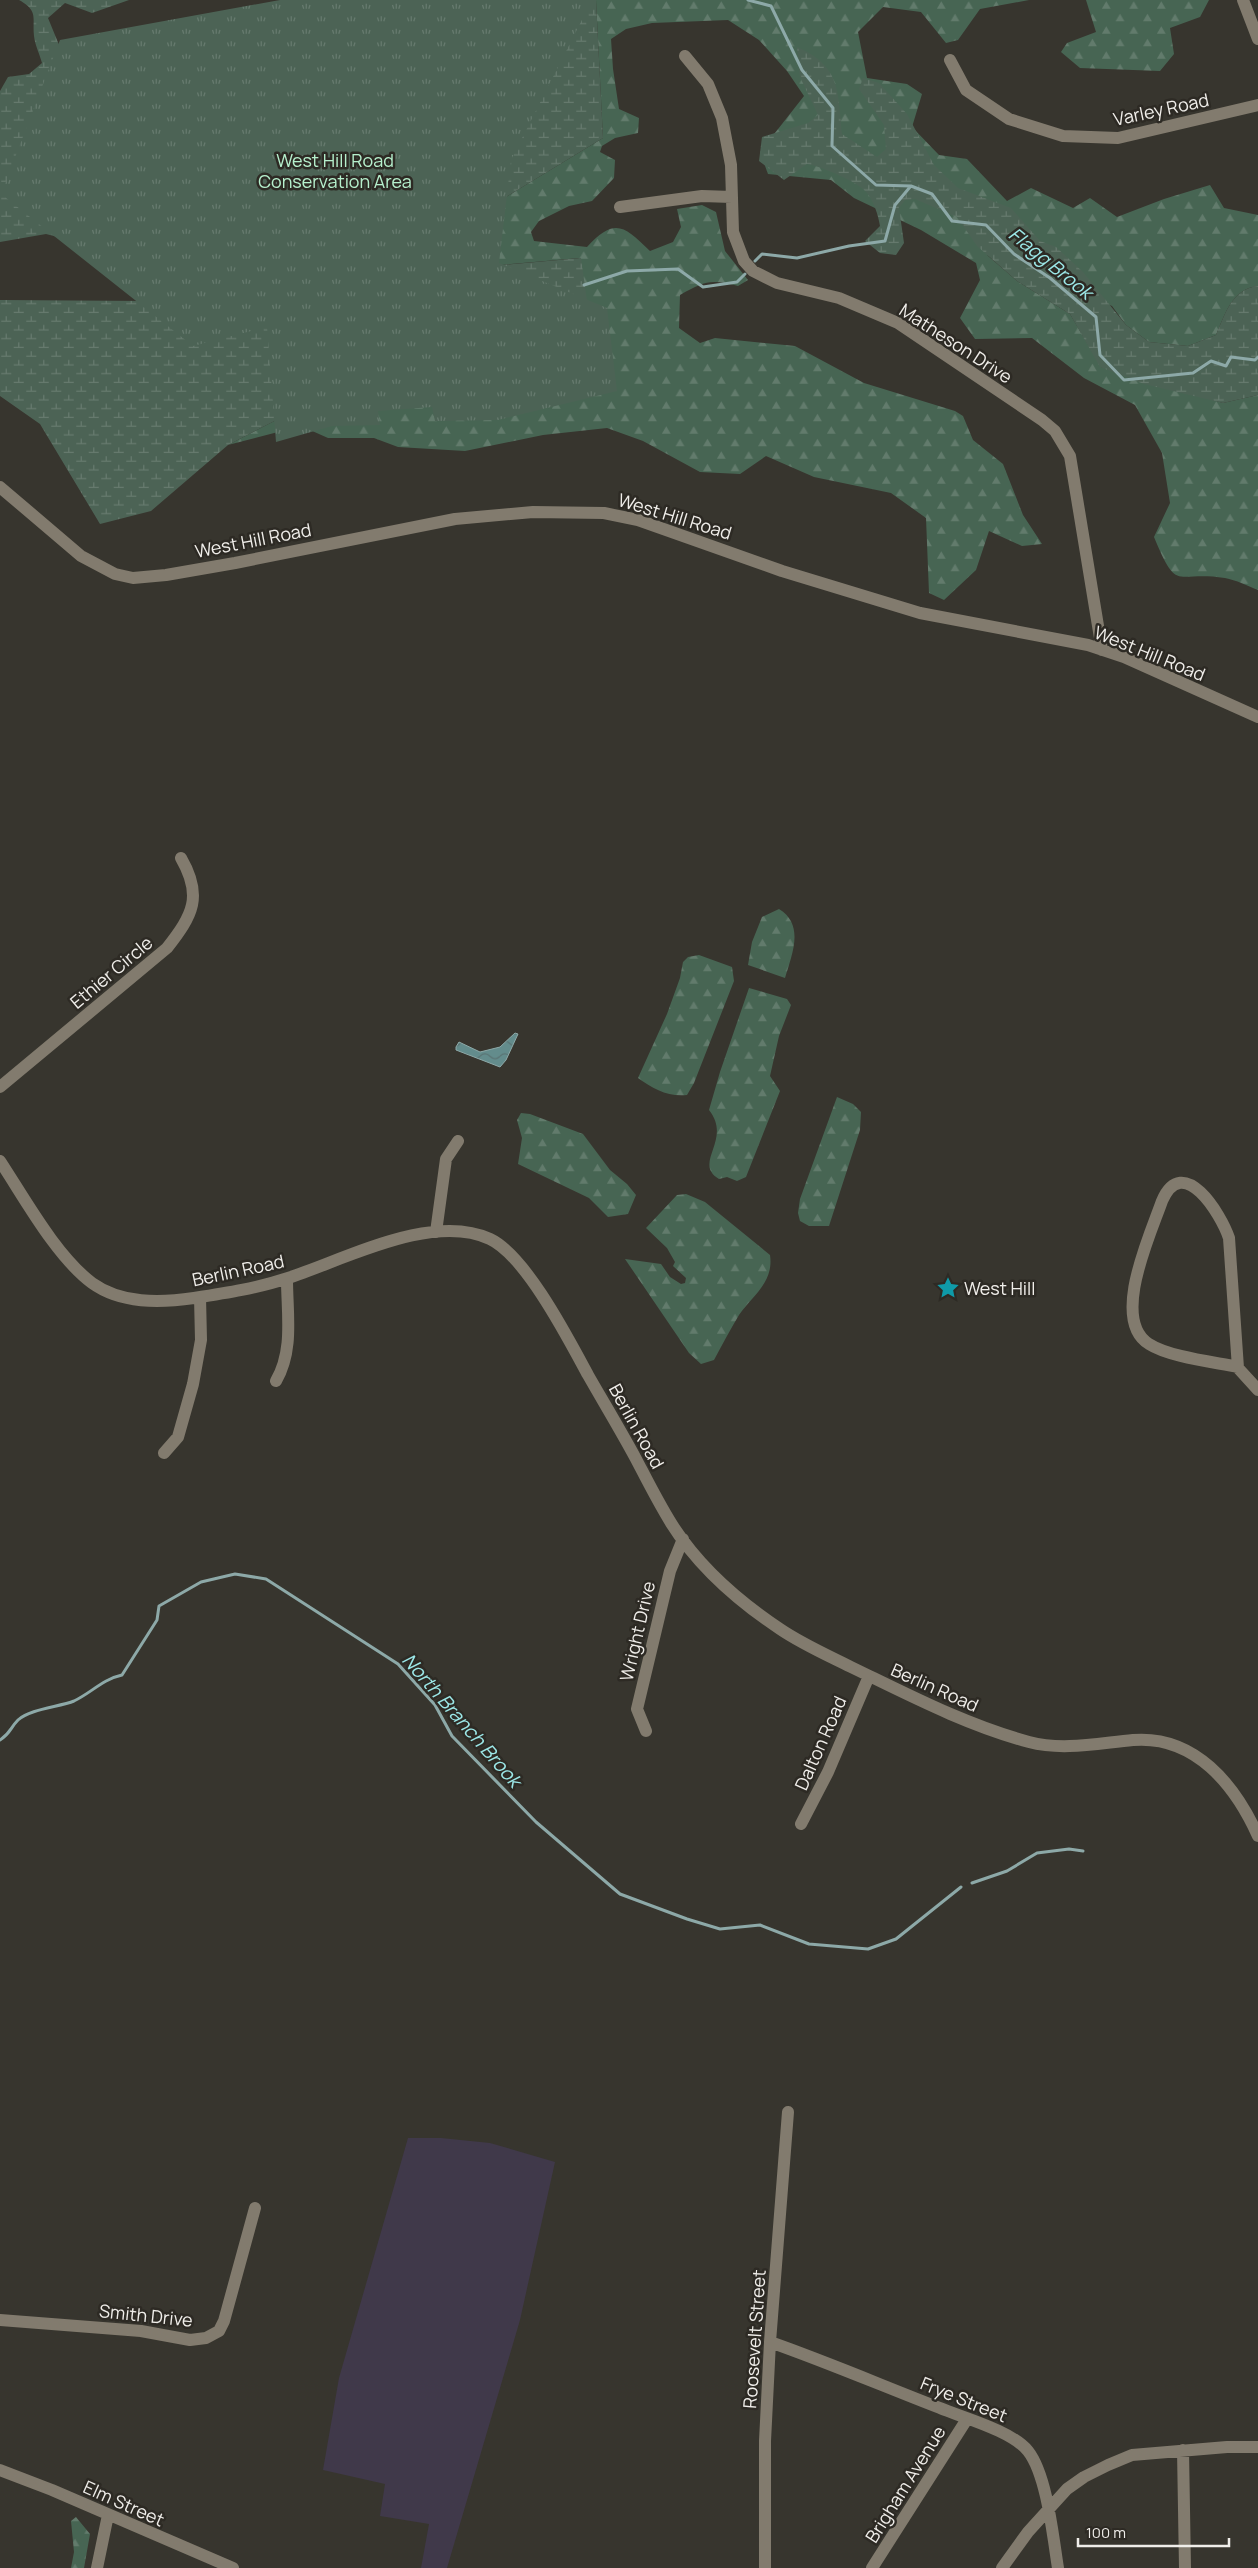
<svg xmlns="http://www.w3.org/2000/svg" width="1258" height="2568" font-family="Manrope,sans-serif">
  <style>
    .industrial { fill: #40394a }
    .forest { fill: url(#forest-firs) }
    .wetland { fill: url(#wetland-marsh) }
    .park { fill: url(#park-tufts) }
    .water { fill: url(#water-waves); stroke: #8da9a8 }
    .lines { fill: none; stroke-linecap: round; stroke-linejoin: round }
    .stream { stroke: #8da9a8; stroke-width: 3 }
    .minor { stroke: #827b6e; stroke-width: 12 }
    .labels { text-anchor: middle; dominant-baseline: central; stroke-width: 5; stroke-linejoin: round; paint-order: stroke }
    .street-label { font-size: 18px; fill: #f0eeea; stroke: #2d2a24 }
    .park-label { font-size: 18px; fill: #b6f0cd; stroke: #2d2a24 }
    .poi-label { font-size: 18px; fill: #f0eeea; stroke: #2d2a24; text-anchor: start }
    .water-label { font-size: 19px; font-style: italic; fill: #9ce8e8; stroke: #2d2a24 }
  </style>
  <defs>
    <pattern id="forest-firs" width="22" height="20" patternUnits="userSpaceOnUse" patternTransform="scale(1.25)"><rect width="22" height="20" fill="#476553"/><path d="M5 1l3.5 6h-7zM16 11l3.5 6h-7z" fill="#627b6c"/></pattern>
    <pattern id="wetland-marsh" width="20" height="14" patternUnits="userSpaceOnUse" patternTransform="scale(1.25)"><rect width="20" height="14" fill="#4c6355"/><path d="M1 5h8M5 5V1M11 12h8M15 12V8" fill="none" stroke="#667a6e"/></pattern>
    <pattern id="park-tufts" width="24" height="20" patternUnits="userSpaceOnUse" patternTransform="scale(1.25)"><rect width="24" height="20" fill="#4c6355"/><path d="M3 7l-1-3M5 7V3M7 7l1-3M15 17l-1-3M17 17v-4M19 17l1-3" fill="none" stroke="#667a6e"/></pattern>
    <pattern id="water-waves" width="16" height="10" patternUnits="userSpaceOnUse" patternTransform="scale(1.25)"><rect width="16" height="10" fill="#638c8c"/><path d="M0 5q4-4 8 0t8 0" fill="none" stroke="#5a7474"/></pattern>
  </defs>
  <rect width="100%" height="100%" fill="#37352e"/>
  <!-- industrial -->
  <path class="industrial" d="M408 2138H441L490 2143 555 2162 520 2320 447 2568H421L429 2524 380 2516 385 2484 323 2470 339 2378Z"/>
  <!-- forest -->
  <path class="forest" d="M596 0H1029L980 9 958 40 946 43 921 12 883 7 858 32 867 78 907 84 922 94 912 127 939 155 967 159 1007 201 1031 188 1073 208 1090 198 1117 217 1164 199 1210 185 1224 208 1258 215V286C1232 289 1225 314 1216 335L1188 346 1149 342 1126 325 1112 306 987 255 1017 281 1070 314 1101 367 1223 403 1258 395V590C1248 586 1236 580 1225 578 1175 570 1178 595 1154 537L1170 503 1162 453 1135 405 1084 378 1032 338 975 339 960 318 980 280 976 263 921 230 854 198 831 180 768 174 760 152 804 96 787 71 759 40 728 20 652 23 626 29 611 39 613 69 619 109 639 118 638 133 615 138 602 146 600 152 615 160 614 178 592 201 569 206 539 221 531 232 534 241 587 247C615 217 624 226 650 251L673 242 681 227 677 209 702 205 716 212 725 251 748 280 738 286C710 279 705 281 680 295L679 328 700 343 715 338 795 346 864 383 955 411 963 416 973 440 1003 464 1023 515 1042 544 1022 546 989 531 976 570 944 600 929 593 926 518 891 493 814 477 766 456 740 474 700 472 643 441 607 428 543 435 465 451 398 447 374 438H328L301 426 228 445 391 361 580 258 467 268 506 197 603 138Z
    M1086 0H1209L1200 17 1170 28 1174 54 1160 71 1080 68 1061 52 1067 43 1096 32Z
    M779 909C805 925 792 954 785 978L748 965 752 942 762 917Z
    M699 955 732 967 734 981 694 1083 687 1095C668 1097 653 1089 638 1078L667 1014 680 978 683 962 688 957Z
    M749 988 787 999 791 1005 779 1036 770 1076 780 1091 746 1177 737 1181 727 1177 719 1179C692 1163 733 1140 709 1110L720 1072Z
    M837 1097 853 1104 861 1112 860 1130 829 1226H809L800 1221 798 1213 800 1199Z
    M521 1113 530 1114 583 1134 610 1170 627 1184 636 1195 628 1214 608 1217 589 1198 518 1164 522 1138 517 1120Z
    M686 1194 705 1202 770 1255C774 1282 753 1295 739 1315 730 1330 722 1345 714 1360L701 1364 689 1353 625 1259 661 1264 670 1277 681 1284 685 1283 686 1278 673 1266 675 1262 667 1248 646 1228 677 1195Z
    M76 2517 90 2534 84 2568H71L74 2552 71 2521Z"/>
  <!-- wetland -->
  <path class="wetland" d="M19 0H129L92 13 65 3 48 18 64 57 429 0H596L603 138 506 197 468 268 581 258 587 301 391 361 228 445 151 511 100 524 40 424 0 396V300L148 301 104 249 46 234 0 242V91L8 77 29 74 42 63C40 55 35 45 34 36 32 18 39 11 19 0Z
    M797 47C841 66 838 92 842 134L877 157 886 149 884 125 859 89 863 78 879 83 907 114 934 165 958 188 1011 208 1040 241 1056 247 1083 272 1126 325 1149 342 1188 346 1216 335C1225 314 1232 289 1258 286V395L1223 403 1144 384 1100 367 1070 314 1017 281 977 246 957 217 915 199 905 200 899 208 904 243 896 255 880 253 865 241 880 226C878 214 874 202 867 193 859 182 820 166 807 164L784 180 759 161 762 137 808 123 818 115 800 77Z"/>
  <!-- park -->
  <path class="park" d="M280 0H592L511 160 499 263 607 308 617 391 498 420 435 421 432 407 378 411 380 425 332 426 276 442 267 327 193 346 1 194 60 40Z"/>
  <!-- water -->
  <path class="water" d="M515 1033 518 1034 506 1060 500 1067 456 1050V1047L459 1042 480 1052 500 1047Z"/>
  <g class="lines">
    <!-- stream -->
    <path class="stream" d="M748 0 771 6 802 70 833 108 832 146 876 185 911 186 932 194 952 221 986 225 1014 254 1050 278 1096 317 1100 355 1124 380 1193 373 1211 361 1226 366 1231 357 1255 360 1258 357
      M755 261 762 254 797 258 849 246 885 241 895 205 910 187
      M584 285 627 271 678 269 703 287 737 282 745 274
      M0 1740C11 1733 10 1728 18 1720 30 1709 59 1707 74 1701 91 1693 103 1679 122 1675L157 1620 159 1606 201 1582 235 1574 266 1579 398 1664 435 1705 452 1736 536 1822 620 1894 687 1919 720 1929 760 1925 809 1944 868 1949 896 1939 961 1887
      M972 1883 1007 1871 1037 1853 1069 1849 1083 1851"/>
    <!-- minor -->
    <path class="minor" d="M1243 0 1258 39
      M685 56 708 84 722 118 731 165 733 232 744 261 753 271 777 283 839 298 898 323 1042 420 1055 431 1070 456 1102 650
      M950 60 966 90 1009 119 1063 136 1118 138 1258 105
      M620 207 702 196 732 197
      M0 487 81 556 115 574 133 578 166 575 235 563 455 519 533 512 604 513 638 520 782 571 920 613 1088 645 1124 657 1258 717
      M0 1087 167 948C193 915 203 896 181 858
      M0 1161C25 1199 56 1256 92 1283 121 1304 160 1303 194 1298 226 1293 258 1288 288 1278 344 1260 432 1212 490 1239 526 1256 569 1340 588 1375 604 1403 621 1431 636 1459 647 1480 658 1502 671 1523 698 1566 738 1601 780 1629 802 1644 827 1655 851 1667 909 1695 966 1725 1029 1742 1063 1751 1099 1743 1133 1740 1195 1735 1235 1785 1258 1836
      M436 1232 446 1159 458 1141
      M1238 1367C1214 1362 1169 1357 1149 1344 1110 1320 1151 1233 1162 1201 1183 1152 1221 1214 1229 1238L1238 1368 1258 1390
      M276 1381C294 1350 287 1314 287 1279
      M164 1453 178 1437 193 1384 201 1340 200 1297
      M646 1731 637 1709 670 1571 683 1539
      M801 1824 828 1772 869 1676
      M0 2320 141 2331 190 2340 206 2338 219 2331 224 2321 255 2208
      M770 2342C827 2362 883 2386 940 2408 964 2418 1012 2431 1028 2451 1047 2475 1053 2537 1058 2568
      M1183 2450 1185 2568
      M0 2470 52 2490 233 2568
      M97 2568 108 2515
      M765 2568V2441L770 2342 788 2112
      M872 2568 967 2419
      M1002 2568 1028 2532 1067 2489 1084 2477 1108 2465 1132 2455 1227 2447H1258"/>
  </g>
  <!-- icons -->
  <defs>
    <symbol id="sight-bare" viewBox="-9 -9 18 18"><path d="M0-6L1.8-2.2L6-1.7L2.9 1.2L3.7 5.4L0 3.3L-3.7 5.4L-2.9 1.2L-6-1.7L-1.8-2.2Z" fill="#0f9aa8" stroke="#2d2a24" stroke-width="2.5" paint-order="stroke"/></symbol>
  </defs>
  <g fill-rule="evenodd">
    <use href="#sight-bare" x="932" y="1272" width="32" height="32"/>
  </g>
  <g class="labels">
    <!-- street labels -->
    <g class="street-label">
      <text transform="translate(1161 109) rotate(-12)">Varley Road</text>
      <text transform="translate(956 343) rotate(33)">Matheson Drive</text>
      <text transform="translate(675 516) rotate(17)">West Hill Road</text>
      <text transform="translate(253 540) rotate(-11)">West Hill Road</text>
      <text transform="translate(1150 653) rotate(22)">West Hill Road</text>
      <text transform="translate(111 972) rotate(-40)">Ethier Circle</text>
      <text transform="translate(238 1270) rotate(-12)">Berlin Road</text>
      <text transform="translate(637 1426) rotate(61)">Berlin Road</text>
      <text transform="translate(637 1631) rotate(-77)">Wright Drive</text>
      <text transform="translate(935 1687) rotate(24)">Berlin Road</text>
      <text transform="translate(820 1743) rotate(-66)">Dalton Road</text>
      <text transform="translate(146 2315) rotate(6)">Smith Drive</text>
      <text transform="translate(754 2339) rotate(-86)">Roosevelt Street</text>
      <text transform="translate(964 2399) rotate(22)">Frye Street</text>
      <text transform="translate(905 2484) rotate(-58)">Brigham Avenue</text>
      <text transform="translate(124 2503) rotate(24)">Elm Street</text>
    </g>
    <!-- park labels -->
    <g class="park-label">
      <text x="335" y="160">West Hill Road<tspan x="335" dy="21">Conservation Area</tspan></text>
    </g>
    <!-- poi labels -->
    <g class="poi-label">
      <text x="964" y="1288">West Hill</text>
    </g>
    <!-- water labels -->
    <g class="water-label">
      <text transform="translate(1051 263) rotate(39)">Flagg Brook</text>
      <text transform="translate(462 1720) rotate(49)">North Branch Brook</text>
    </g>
  </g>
  <!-- scale -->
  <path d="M1078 2538v8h151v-8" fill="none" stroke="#f0eeea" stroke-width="2.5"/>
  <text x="1086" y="2538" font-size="15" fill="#f0eeea" stroke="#2d2a24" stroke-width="4" paint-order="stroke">100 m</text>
</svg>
